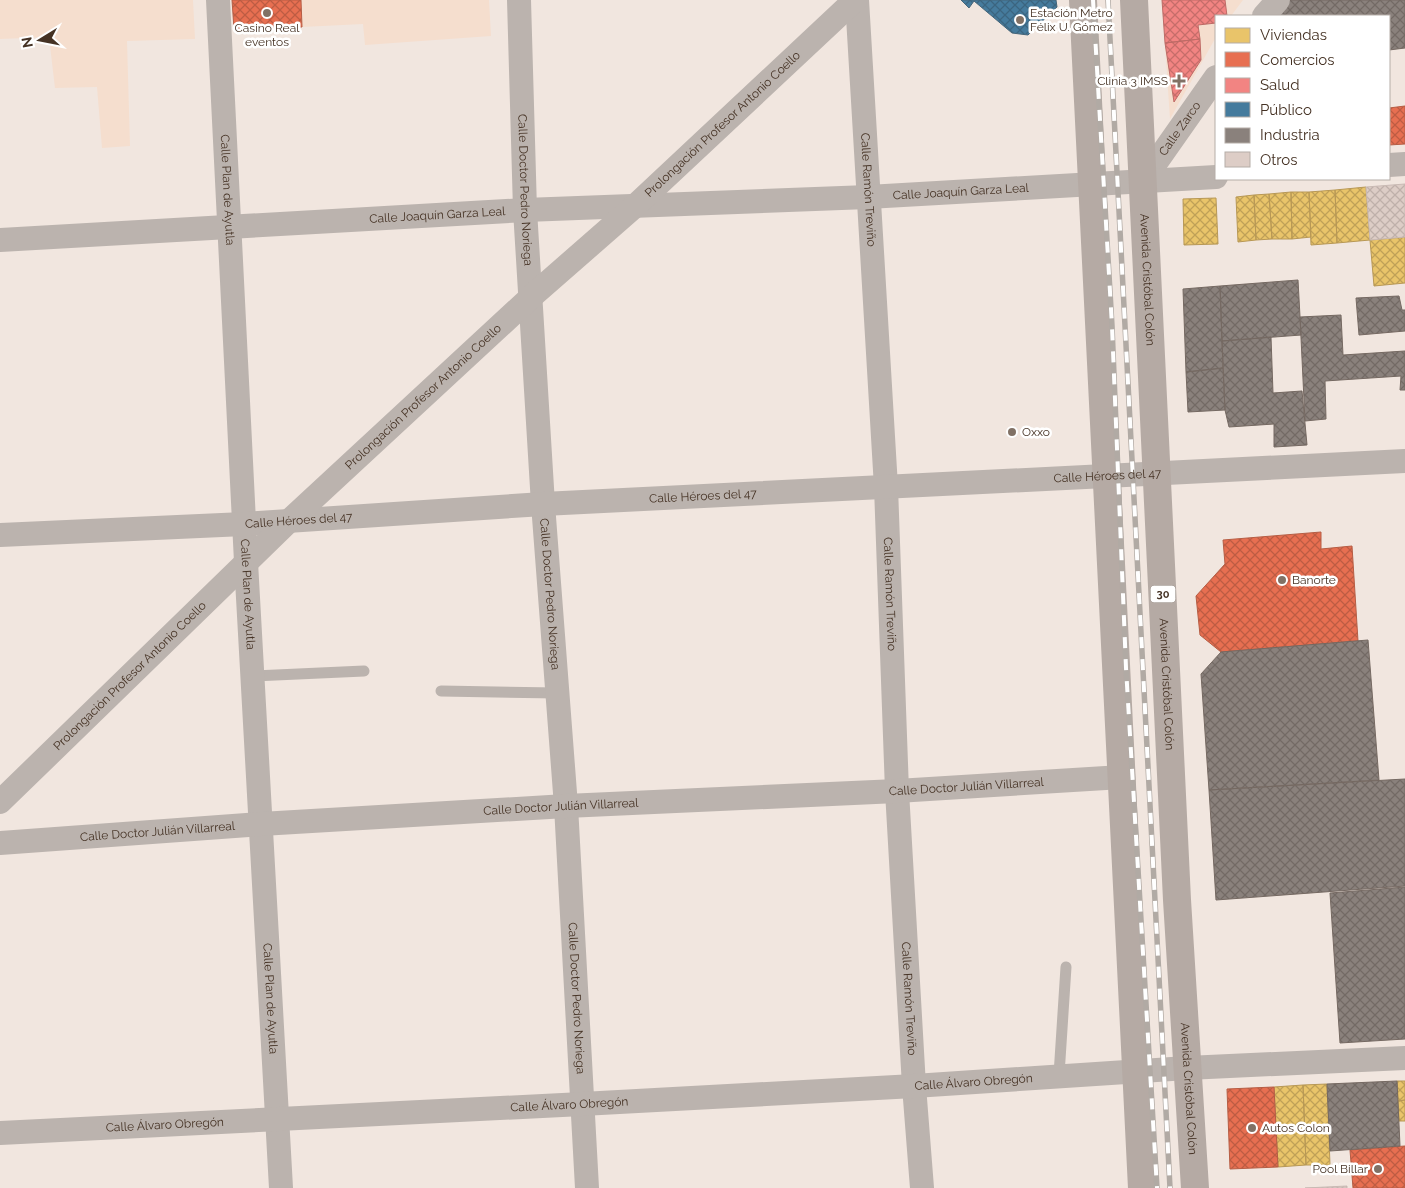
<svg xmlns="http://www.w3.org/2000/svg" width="1405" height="1188" font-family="Raleway,sans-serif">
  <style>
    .built { fill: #f5dece }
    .homes { fill: url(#homes-cross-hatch); stroke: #b89855 }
    .shops { fill: url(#shops-cross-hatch); stroke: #b65d44 }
    .health { fill: url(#health-cross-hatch); stroke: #be6b66 }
    .public { fill: url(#public-cross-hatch); stroke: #456579 }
    .industry { fill: url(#industry-cross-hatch); stroke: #756962 }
    .building { fill: url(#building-cross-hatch); stroke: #c9bab4 }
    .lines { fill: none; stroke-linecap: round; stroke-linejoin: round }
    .service { stroke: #bbb3ae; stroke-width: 11 }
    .minor { stroke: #bbb3ae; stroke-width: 24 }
    .primary { stroke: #b5aaa4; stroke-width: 28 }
    .rail-casing { stroke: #b1aaa4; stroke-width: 5.5 }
    .rail { stroke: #fff; stroke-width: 4; stroke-dasharray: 11; stroke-linecap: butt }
    .poi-dot { fill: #817165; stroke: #fff; stroke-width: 2 }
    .labels { text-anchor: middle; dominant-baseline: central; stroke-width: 5; stroke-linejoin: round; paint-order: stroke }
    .shield { fill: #fff; stroke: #7d7066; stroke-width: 1 }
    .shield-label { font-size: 11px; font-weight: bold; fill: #453224 }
    .poi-label { font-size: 12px; fill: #453224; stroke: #fff; text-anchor: start }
    .street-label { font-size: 12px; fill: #453224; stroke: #fff }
  </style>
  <defs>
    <pattern id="homes-cross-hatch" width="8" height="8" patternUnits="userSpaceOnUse" patternTransform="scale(1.25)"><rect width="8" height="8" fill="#e9c46a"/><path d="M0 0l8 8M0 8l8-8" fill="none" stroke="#bfa057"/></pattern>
    <pattern id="shops-cross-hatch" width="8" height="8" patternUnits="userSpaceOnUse" patternTransform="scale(1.25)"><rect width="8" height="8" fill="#e76f51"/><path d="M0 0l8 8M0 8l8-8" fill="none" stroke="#bd5c43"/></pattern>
    <pattern id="health-cross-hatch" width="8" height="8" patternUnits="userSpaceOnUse" patternTransform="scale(1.25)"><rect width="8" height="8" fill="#f28482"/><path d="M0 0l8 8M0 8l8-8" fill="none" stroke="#c66d6a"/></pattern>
    <pattern id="public-cross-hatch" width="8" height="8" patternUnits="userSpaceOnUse" patternTransform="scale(1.25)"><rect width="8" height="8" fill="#457b9d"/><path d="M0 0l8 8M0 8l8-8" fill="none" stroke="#3b6580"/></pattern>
    <pattern id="industry-cross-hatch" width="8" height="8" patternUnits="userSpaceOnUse" patternTransform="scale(1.25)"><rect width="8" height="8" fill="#8a817c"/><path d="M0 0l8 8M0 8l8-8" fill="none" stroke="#736a65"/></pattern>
    <pattern id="building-cross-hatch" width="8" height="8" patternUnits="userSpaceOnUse" patternTransform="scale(1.25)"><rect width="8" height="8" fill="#ddcdc6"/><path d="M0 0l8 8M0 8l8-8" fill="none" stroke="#bfb0aa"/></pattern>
  </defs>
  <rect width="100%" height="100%" fill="#f1e6df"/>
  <!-- built -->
  <path class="built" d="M0 0H193L195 39 127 41 130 146 102 148 97 87 55 88 49 37 0 39Z
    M301 0H489L491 36 365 45 363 24 302 27Z
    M1162 0H1243L1231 16H1216V37L1170 119Z"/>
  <!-- homes -->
  <path class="homes" d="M1366 187 1370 240 1337 243 1335 190Z
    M1335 190 1337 243 1311 245 1309 192Z
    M1291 192 1292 239H1272L1269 194Z
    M1291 192H1309L1311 237 1292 239Z
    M1269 194 1272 239 1256 240 1254 195Z
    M1254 195 1256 240 1238 242 1236 197Z
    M1216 198 1218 244 1184 245 1183 199Z
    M1405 237V283L1374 286 1370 240Z
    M1397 1081H1405V1100L1398 1101Z
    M1327 1084 1330 1165H1306L1303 1085Z
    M1303 1085 1306 1165 1278 1167 1274 1087Z
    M1405 1100V1121H1399L1398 1101Z"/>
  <!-- shops -->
  <path class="shops" d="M232 0H301L302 27 234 29Z
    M1405 106V144L1389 145V108Z
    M1321 532V549L1352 546 1358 641 1221 652 1200 635 1196 596 1225 564 1223 540Z
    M1274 1087 1278 1167 1230 1169 1227 1089Z
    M1405 1146V1188H1353L1350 1150Z"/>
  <!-- health -->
  <path class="health" d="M1162 0H1225L1227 16H1216V23L1198 25 1200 39 1165 43Z
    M1200 39 1201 60 1174 102 1165 43Z"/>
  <!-- public -->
  <path class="public" d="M961 0H1056L1057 7 1028 35 1012 33 974 1 969 8Z"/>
  <!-- industry -->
  <path class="industry" d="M1289 0H1405V48L1389 50V16H1275Z
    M1298 280 1301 335 1222 341 1220 286Z
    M1220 286 1223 368 1186 372 1183 289Z
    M1399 296 1402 310H1405V331L1359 335 1356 298Z
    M1341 315 1343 355 1405 351V390H1400L1401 376 1325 381 1326 419 1305 421 1300 317Z
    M1271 337 1273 393 1302 391 1307 445 1274 447V424L1229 427 1225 410 1222 341Z
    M1223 368 1225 410 1188 412 1186 372Z
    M1368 640 1379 780 1209 790 1201 674 1221 652Z
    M1405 779V886L1216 900 1209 790Z
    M1405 887V1039L1340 1043 1330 893Z
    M1397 1081 1400 1146 1330 1151 1327 1084Z"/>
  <!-- building -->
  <path class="building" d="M1405 184V237L1370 240 1366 187Z
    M1347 1186V1188H1305Z"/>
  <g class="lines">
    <!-- service -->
    <path class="service" d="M253 676 364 671
      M441 691 557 693
      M1059 1075 1066 967"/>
    <!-- minor -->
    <g class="minor">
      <path id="s1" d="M218 0 246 562 281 1188"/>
      <path id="s2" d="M519 0 525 210 543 504 566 806 587 1188"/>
      <path id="s3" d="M857 0 886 487 897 791 914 1086 922 1188"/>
      <path d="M1264 16 1278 0"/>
      <path d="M1389 165 1405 164"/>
      <path id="s4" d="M1143 181 1216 77"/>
      <path id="s5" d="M0 240 525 210 868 197 1216 177"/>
      <path id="s6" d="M0 535 244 524 543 504 1405 461"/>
      <path id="s7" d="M0 802 289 521 531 297 635 206 855 0"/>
      <path id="s8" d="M0 843 261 824 566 806 897 791 1122 777"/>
      <path id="s9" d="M0 1133 582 1104 914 1086 1187 1068 1405 1058"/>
    </g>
    <!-- primary -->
    <g class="primary">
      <path d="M1083 0 1142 1188"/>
      <path id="s10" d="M1134 0 1177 900 1195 1188"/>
    </g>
    <defs>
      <path id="rail" d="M1093 0 1112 326 1126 668 1157 1188
        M1108 0 1170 1188"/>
    </defs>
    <!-- rail casing -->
    <use href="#rail" class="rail-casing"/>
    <!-- rail -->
    <use href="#rail" class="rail"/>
  </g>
  <!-- markers -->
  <g class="poi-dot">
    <circle cx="267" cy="13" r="5"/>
    <circle cx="1020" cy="20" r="5"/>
    <path d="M1176.5 73.5h5v5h5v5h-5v5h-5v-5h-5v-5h5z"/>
    <circle cx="1012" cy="432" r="5"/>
    <circle cx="1282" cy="580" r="5"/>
    <circle cx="1252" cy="1128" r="5"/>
    <circle cx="1378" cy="1169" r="5"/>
  </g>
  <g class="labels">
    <!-- shield labels -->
    <rect class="shield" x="1150.5" y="585.5" width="25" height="17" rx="4"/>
    <g class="shield-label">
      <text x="1163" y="594">30</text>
    </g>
    <!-- poi labels -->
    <g class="poi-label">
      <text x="1030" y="13">Estación Metro<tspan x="1030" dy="14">Félix U. Gómez</tspan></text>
      <text x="267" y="28" text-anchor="middle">Casino Real<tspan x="267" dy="14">eventos</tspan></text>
      <text x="1168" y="81" text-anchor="end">Clinia 3 IMSS</text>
      <text x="1022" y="432">Oxxo</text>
      <text x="1292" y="580">Banorte</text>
      <text x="1262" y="1128">Autos Colon</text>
      <text x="1368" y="1169" text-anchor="end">Pool Billar</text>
    </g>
    <!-- street labels -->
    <g class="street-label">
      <text stroke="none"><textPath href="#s7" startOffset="991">Prolongación Profesor Antonio Coello</textPath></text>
      <text stroke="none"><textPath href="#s4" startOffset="64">Calle Zarco</textPath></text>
      <text stroke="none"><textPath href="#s1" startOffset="190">Calle Plan de Ayutla</textPath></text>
      <text stroke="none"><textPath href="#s2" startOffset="190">Calle Doctor Pedro Noriega</textPath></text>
      <text stroke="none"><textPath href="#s3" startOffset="190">Calle Ramón Treviño</textPath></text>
      <text stroke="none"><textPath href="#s5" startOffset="962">Calle Joaquín Garza Leal</textPath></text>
      <text stroke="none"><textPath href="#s5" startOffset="438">Calle Joaquín Garza Leal</textPath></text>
      <text stroke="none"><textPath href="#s10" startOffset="280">Avenida Cristóbal Colón</textPath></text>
      <text stroke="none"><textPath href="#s7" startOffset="586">Prolongación Profesor Antonio Coello</textPath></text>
      <text stroke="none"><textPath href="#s6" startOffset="1109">Calle Héroes del 47</textPath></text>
      <text stroke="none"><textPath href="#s6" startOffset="704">Calle Héroes del 47</textPath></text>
      <text stroke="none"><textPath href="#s6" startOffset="299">Calle Héroes del 47</textPath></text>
      <text stroke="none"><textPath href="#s1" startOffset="595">Calle Plan de Ayutla</textPath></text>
      <text stroke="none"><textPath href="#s2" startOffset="595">Calle Doctor Pedro Noriega</textPath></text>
      <text stroke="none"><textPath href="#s3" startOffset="595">Calle Ramón Treviño</textPath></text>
      <text stroke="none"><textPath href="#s7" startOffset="181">Prolongación Profesor Antonio Coello</textPath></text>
      <text stroke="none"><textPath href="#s10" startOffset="685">Avenida Cristóbal Colón</textPath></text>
      <text stroke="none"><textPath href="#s8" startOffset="968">Calle Doctor Julián Villarreal</textPath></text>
      <text stroke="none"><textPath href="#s8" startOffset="562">Calle Doctor Julián Villarreal</textPath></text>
      <text stroke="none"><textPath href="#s8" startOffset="158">Calle Doctor Julián Villarreal</textPath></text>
      <text stroke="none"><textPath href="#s1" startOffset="1000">Calle Plan de Ayutla</textPath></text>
      <text stroke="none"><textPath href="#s2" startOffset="1000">Calle Doctor Pedro Noriega</textPath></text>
      <text stroke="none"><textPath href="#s3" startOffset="1000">Calle Ramón Treviño</textPath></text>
      <text stroke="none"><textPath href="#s9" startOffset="975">Calle Álvaro Obregón</textPath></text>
      <text stroke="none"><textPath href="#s10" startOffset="1090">Avenida Cristóbal Colón</textPath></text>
      <text stroke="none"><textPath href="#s9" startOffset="570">Calle Álvaro Obregón</textPath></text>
      <text stroke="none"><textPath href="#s9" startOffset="165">Calle Álvaro Obregón</textPath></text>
    </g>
  </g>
  <!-- legend -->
  <rect x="1215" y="15" width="175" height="165" fill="#ffffff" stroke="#b5ada7"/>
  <rect x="1225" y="28" width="25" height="15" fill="#e9c46a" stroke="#b5ada7"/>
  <text x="1260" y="40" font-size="15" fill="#453224">Viviendas</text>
  <rect x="1225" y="52" width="25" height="15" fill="#e76f51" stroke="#b5ada7"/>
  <text x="1260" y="65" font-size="15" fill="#453224">Comercios</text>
  <rect x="1225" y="78" width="25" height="15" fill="#f28482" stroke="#b5ada7"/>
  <text x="1260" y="90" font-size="15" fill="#453224">Salud</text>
  <rect x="1225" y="102" width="25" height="15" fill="#457b9d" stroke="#b5ada7"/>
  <text x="1260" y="115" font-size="15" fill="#453224">Público</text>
  <rect x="1225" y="128" width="25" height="15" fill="#8a817c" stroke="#b5ada7"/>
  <text x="1260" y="140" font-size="15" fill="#453224">Industria</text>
  <rect x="1225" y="152" width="25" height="15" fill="#ddcdc6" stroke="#b5ada7"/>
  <text x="1260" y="165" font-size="15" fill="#453224">Otros</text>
  <!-- north arrow -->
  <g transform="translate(40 40) rotate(260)" stroke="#ffffff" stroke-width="4" paint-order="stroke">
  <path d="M0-4L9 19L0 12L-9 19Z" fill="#453224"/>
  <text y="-8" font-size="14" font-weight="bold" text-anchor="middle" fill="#453224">N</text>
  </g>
</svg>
